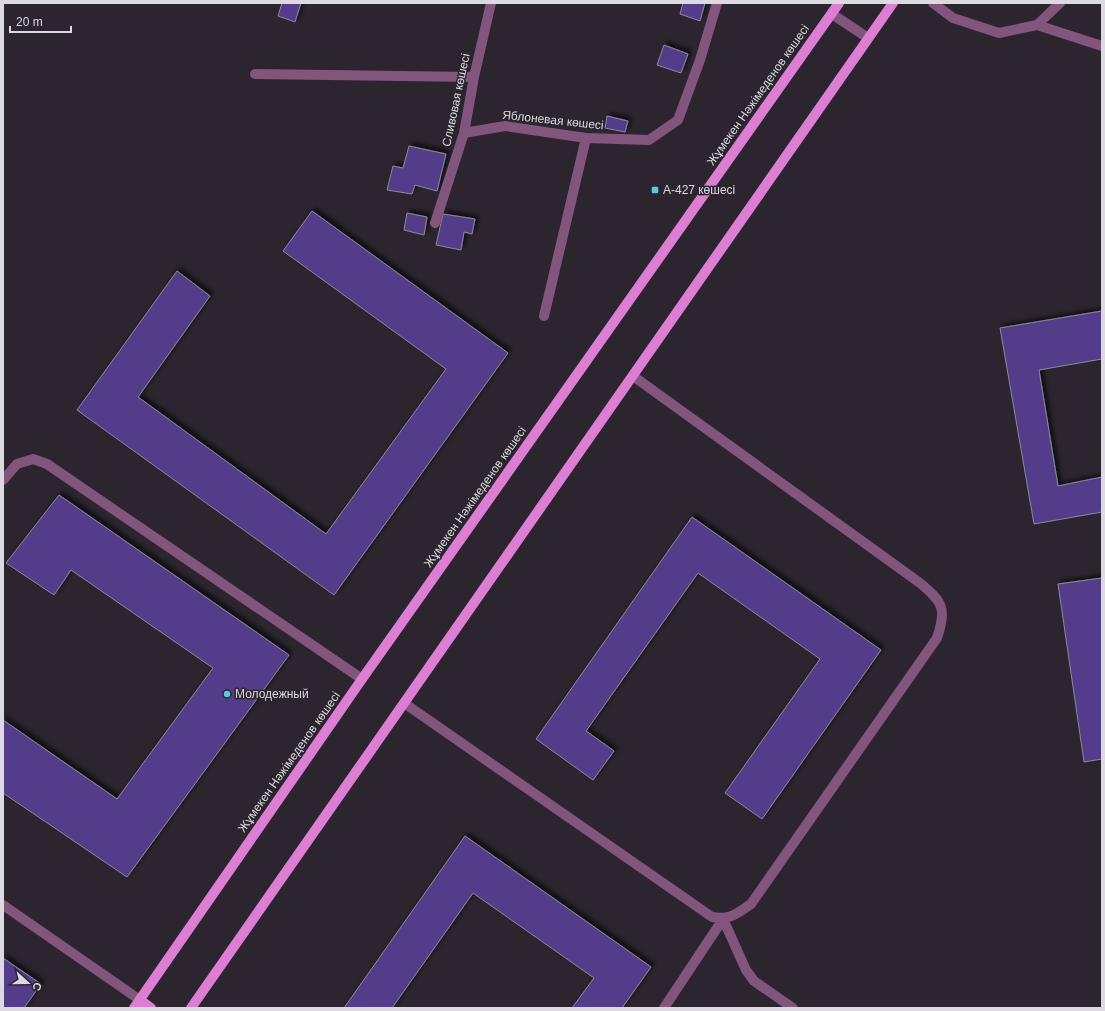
<svg xmlns="http://www.w3.org/2000/svg" width="1105" height="1011" font-family="Arial,sans-serif">
  <style>
    .building { fill: #523c8a; stroke: #8c8998; filter: url(#shadow) }
    .lines { fill: none; stroke-linecap: round; stroke-linejoin: round }
    .minor { stroke: #82557d; stroke-width: 10 }
    .major { stroke: #dc7ed2; stroke-width: 10 }
    .poi-dot { fill: #5ac8e5; stroke: #2c2530; stroke-width: 1.5 }
    .labels { text-anchor: middle; dominant-baseline: central; stroke-width: 3; stroke-linejoin: round; paint-order: stroke }
    .street-label { font-size: 12px; fill: #ddd9e0; stroke: #2c2530 }
    .poi-label { font-size: 12px; fill: #ddd9e0; stroke: #2c2530; text-anchor: start }
  </style>
  <defs>
    <filter id="shadow"><feDropShadow dx="3.5" dy="-3.5" stdDeviation="2" flood-color="#0009"/></filter>
  </defs>
  <rect width="100%" height="100%" fill="#2c2530"/>
  <!-- building -->
  <path class="building" d="M282 3H301L295 22 278 16Z
    M683 3H705L700 21 680 14Z
    M664 45 688 54 681 73 657 65Z
    M607 116 628 121 625 132 605 128Z
    M409 146 446 154 437 191 415 185 412 194 387 190 393 166 403 168Z
    M312 211 508 353 334 595 77 410 177 271 210 296 138 397 326 534 446 369 283 251Z
    M407 213 427 217 424 235 404 230Z
    M443 214 475 219 472 234 464 232 461 250 436 245Z
    M1102 311V359L1039 370 1058 486 1102 477V512L1034 524 1000 328Z
    M59 495 289 655 127 877 3 793V720L117 799 213 668 71 570 54 595 6 563Z
    M692 517 881 650 762 819 725 793 820 659 698 573 586 731 614 751 593 780 536 739Z
    M1102 578V759L1084 762 1058 584Z
    M465 836 651 967 622 1008H572L594 978 473 893 392 1008H344Z
    M3 958 41 984 24 1008H3Z"/>
  <g class="lines">
    <!-- minor -->
    <path class="minor" d="M933 3 953 18 999 33 1037 25 1060 3
      M832 14 868 38
      M1037 25 1102 46
      M255 74 474 77
      M464 133 505 126 586 138 649 140 678 120 700 60 717 3
      M435 223 464 133 474 77 491 3
      M544 316 586 138
      M3 480 17 464 33 459 47 464 362 679
      M404 703 712 917C731 920 736 914 751 904L937 638C947 609 943 602 920 583L633 376
      M3 905 140 1000
      M664 1008 723 919 746 970 754 981 793 1008"/>
    <!-- major -->
    <path class="major" d="M140 1000 151 1008
      M134 1008 362 679 839 3
      M191 1008 893 3"/>
  </g>
  <!-- markers -->
  <g class="poi-dot">
    <rect x="651" y="186" width="8" height="8" rx="2"/>
    <circle cx="227" cy="694" r="4"/>
  </g>
  <g class="labels">
    <!-- street labels -->
    <g class="street-label">
      <text transform="translate(758 95) rotate(-55)">Жұмекен Нәжімеденов көшесі</text>
      <text transform="translate(456 100) rotate(-78)">Сливовая көшесі</text>
      <text transform="translate(553 120) rotate(6)">Яблоневая көшесі</text>
      <text transform="translate(475 497) rotate(-55)">Жұмекен Нәжімеденов көшесі</text>
      <text transform="translate(289 762) rotate(-55)">Жұмекен Нәжімеденов көшесі</text>
    </g>
    <!-- poi labels -->
    <g class="poi-label">
      <text x="663" y="190">A-427 көшесі</text>
      <text x="235" y="694">Молодежный</text>
    </g>
  </g>
  <!-- border -->
  <rect width="1105" height="1011" fill="none" stroke="#ddd9e0" stroke-width="8"/>
  <!-- north arrow -->
  <g transform="translate(28 983) rotate(111)" stroke="#2c2530" stroke-width="3" paint-order="stroke">
  <path d="M0-3L7 15L0 10L-7 15Z" fill="#ddd9e0"/>
  <text y="-6" font-size="11" font-weight="bold" text-anchor="middle" fill="#ddd9e0">С</text>
  </g>
  <!-- scale -->
  <path d="M10 26v6h61v-6" fill="none" stroke="#ddd9e0" stroke-width="2"/>
  <text x="16" y="26" font-size="12" fill="#ddd9e0" stroke="#2c2530" stroke-width="3" paint-order="stroke">20 m</text>
</svg>
